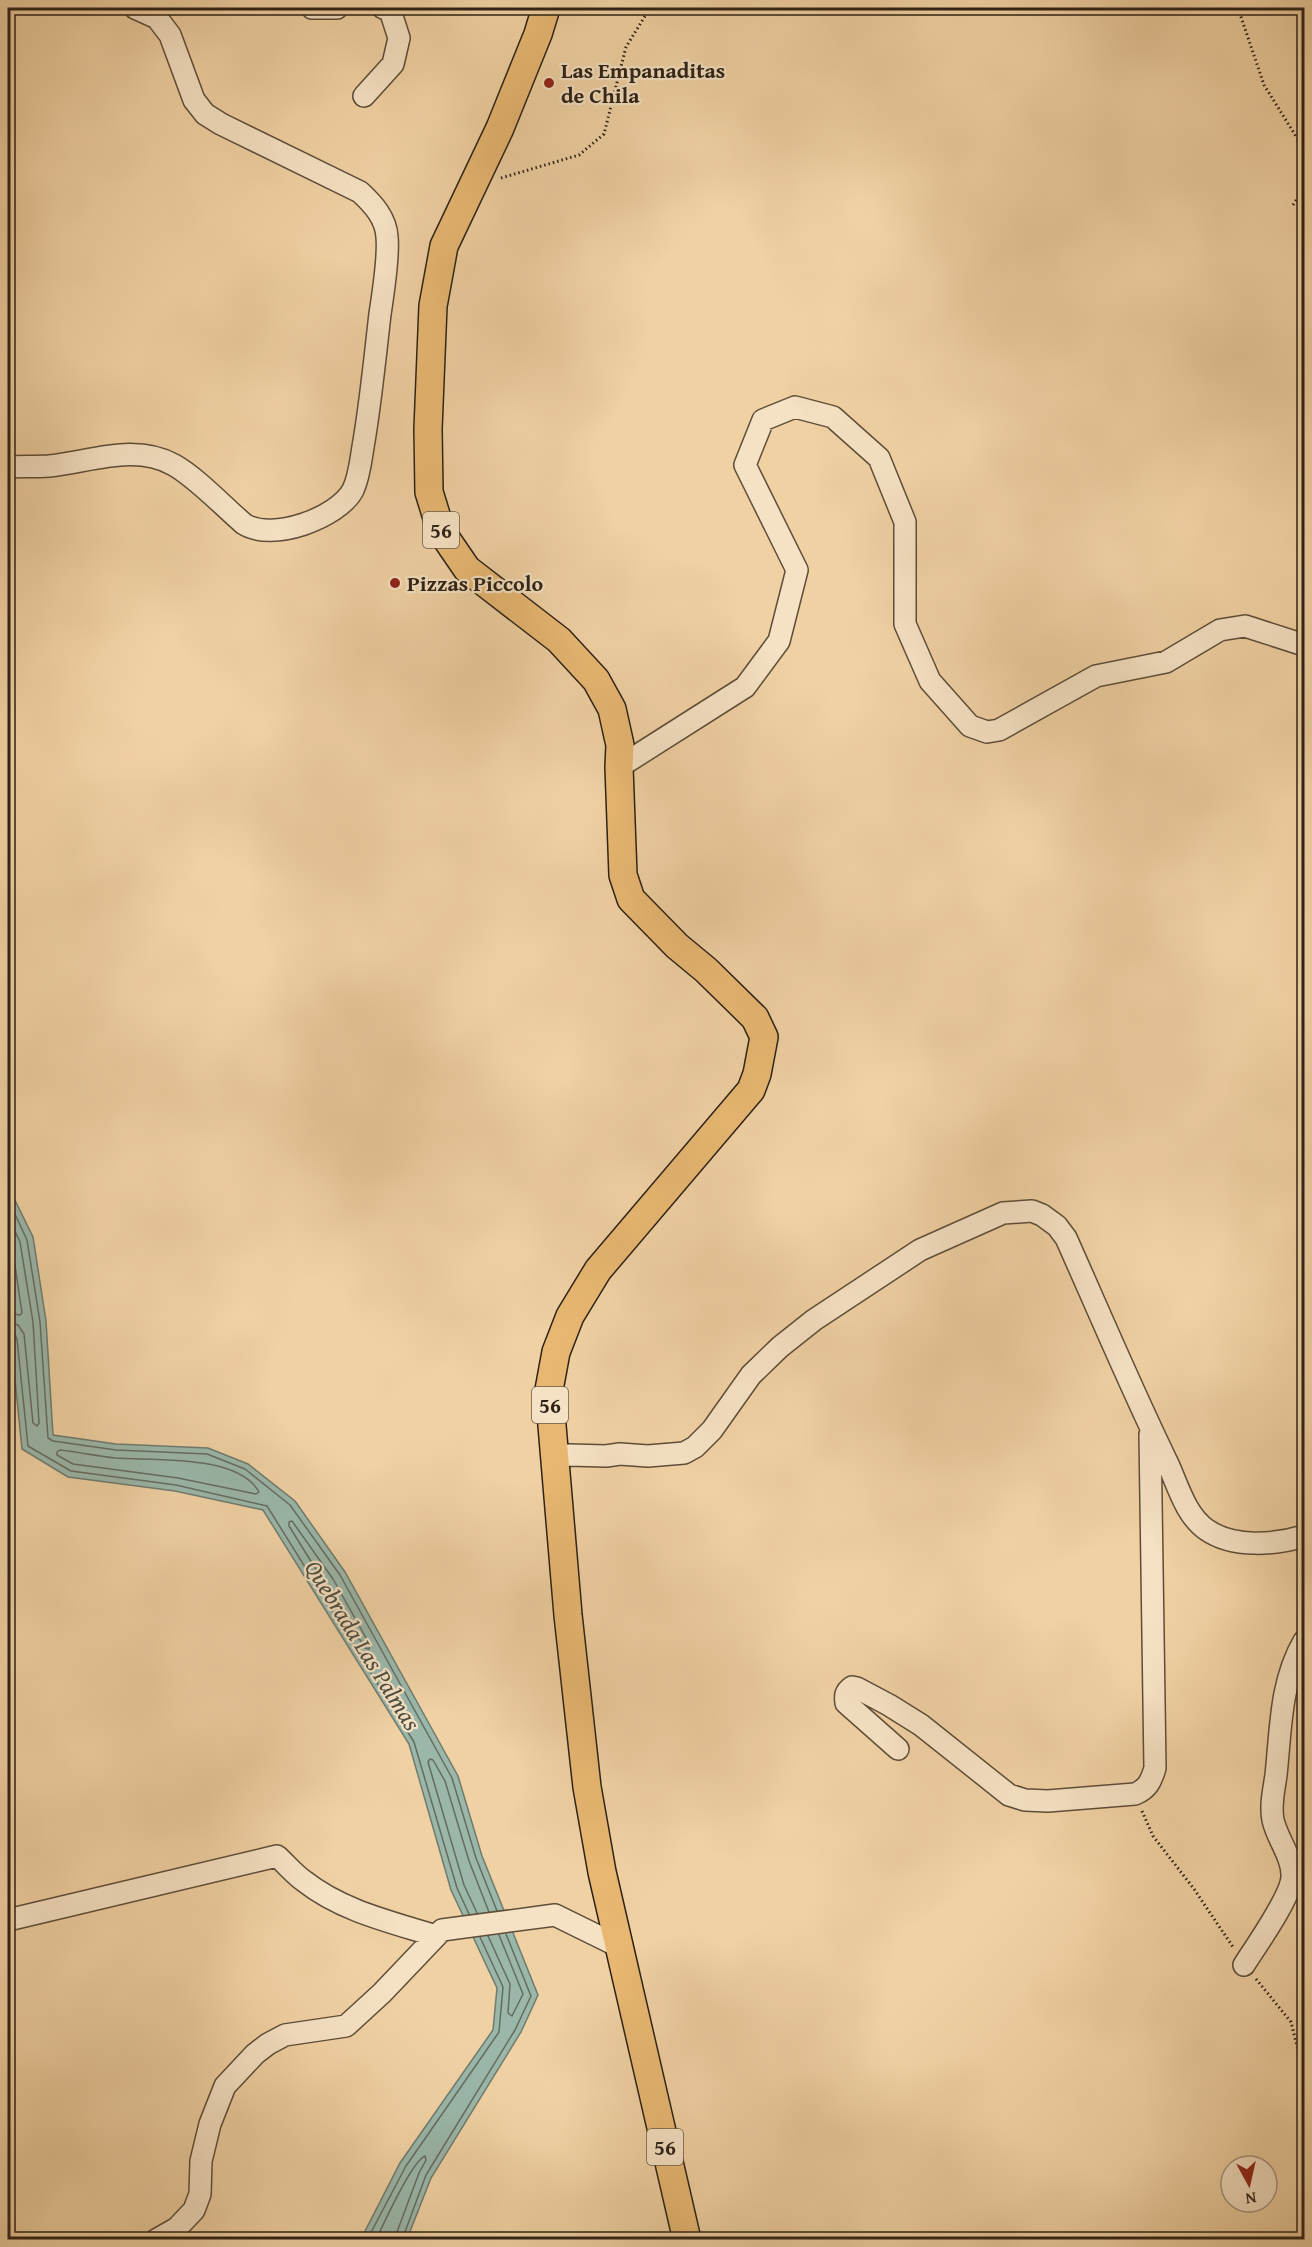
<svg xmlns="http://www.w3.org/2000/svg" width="1312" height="2247" font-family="'Gentium Book Plus',serif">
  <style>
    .water { fill: #9ab7aa; stroke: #6e7b6f; stroke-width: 1.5 }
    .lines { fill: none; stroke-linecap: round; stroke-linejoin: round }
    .shore { stroke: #646c60; stroke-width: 1.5 }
    .minor-casing { stroke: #5e4d39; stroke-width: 24 }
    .major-casing { stroke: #2d2116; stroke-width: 30 }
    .path { stroke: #2d2116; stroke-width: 3; stroke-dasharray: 1.5 3; stroke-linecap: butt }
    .minor { stroke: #f5e1c3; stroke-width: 21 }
    .major { stroke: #e8b872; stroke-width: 27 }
    .poi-dot { fill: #8f2418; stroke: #f5e1c3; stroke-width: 2 }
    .labels { text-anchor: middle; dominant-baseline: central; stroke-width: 4.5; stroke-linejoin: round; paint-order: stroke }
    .shield { fill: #f5e1c3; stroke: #695b4a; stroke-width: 1.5 }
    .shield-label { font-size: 21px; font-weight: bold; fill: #2d2116 }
    .poi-label { font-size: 22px; font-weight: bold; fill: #2d2116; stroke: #f5e1c3; text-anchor: start }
    .water-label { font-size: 24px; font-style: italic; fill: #4e4e42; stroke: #f5e1c3 }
  </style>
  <rect width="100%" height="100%" fill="#f0d1a3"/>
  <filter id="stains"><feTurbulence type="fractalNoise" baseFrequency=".00333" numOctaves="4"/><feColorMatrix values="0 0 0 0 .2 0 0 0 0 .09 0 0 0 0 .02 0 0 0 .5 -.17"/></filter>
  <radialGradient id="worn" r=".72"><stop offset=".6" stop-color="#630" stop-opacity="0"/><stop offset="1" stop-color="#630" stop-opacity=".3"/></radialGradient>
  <!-- water -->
  <path class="water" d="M8 1186 33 1237 46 1321 53 1435 116 1444 208 1448 248 1464 295 1501 345 1572 458 1776 482 1856 538 1995 521 2032 431 2178 407 2239H361L400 2163 493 2030 497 1988 451 1890 409 1744 263 1510 175 1491 68 1477 22 1449 11 1340 8 1323Z"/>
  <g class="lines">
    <!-- shore -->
    <path class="shore" d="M8 1199 27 1240 40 1322 48 1438 53 1441 116 1450 207 1454 245 1469 290 1505 340 1575 452 1778 476 1858 497 1911
      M8 1216 20 1242 33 1322 39 1423 37 1426 33 1423 24 1334 18 1325 8 1322
      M8 1236 12 1245 22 1313 20 1315 8 1313
      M8 1330 14 1332 17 1339 28 1446 71 1471 176 1485 267 1506 414 1742 457 1888 469 1914
      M60 1450C78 1452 97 1456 115 1458 153 1461 238 1454 259 1492L256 1494 178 1478 73 1464 57 1455V1452Z
      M292 1521 333 1579 370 1645 369 1649 365 1648 289 1526V1522Z
      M477 1913 464 1885 428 1762 430 1759 433 1760 445 1781 469 1861 489 1912
      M488 1936 510 1984 508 2013 512 2016 523 1994 499 1935
      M367 2240 406 2166 499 2032 503 1987 480 1937
      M376 2240C384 2223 411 2162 425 2156L426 2160 419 2173 394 2240
      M402 2240 426 2175 515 2030 531 1996 506 1934"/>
    <defs>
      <path id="minor" d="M312 8H337
        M364 96 393 64 399 38 390 10 383 8
        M8 467C21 466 35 467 49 466 90 462 135 443 174 465 197 478 224 507 244 524 272 542 338 518 353 490 360 475 361 457 364 441 371 399 375 357 380 314 383 294 389 257 387 237 386 218 373 204 360 192L221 124 205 114 194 100 170 35 157 18 135 8
        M619 767 745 687 779 641 797 570 745 465 763 420 795 407 833 417 879 458 905 522V624L930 681 970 726 987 732 999 730 1096 676 1166 662 1220 630 1245 626 1304 645
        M553 1457 569 1455 606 1456 620 1454 648 1456 684 1453 695 1447 712 1430 751 1375 780 1347 814 1320 920 1250 1003 1213 1032 1211 1042 1215 1057 1226 1066 1238C1100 1314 1132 1390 1168 1464 1178 1486 1186 1516 1207 1530 1233 1548 1275 1545 1304 1536
        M898 1749 846 1703C845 1696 845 1692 852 1687L857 1688 889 1705 921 1725 1009 1795 1025 1800 1048 1801 1135 1794C1147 1789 1151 1782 1155 1768L1150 1434
        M8 1920 277 1856C286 1864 294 1874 304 1881 342 1911 391 1922 436 1936
        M1244 1965C1256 1946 1291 1897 1292 1877 1293 1857 1277 1839 1273 1820 1270 1805 1274 1790 1276 1775 1281 1729 1280 1682 1304 1641
        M156 2240 177 2228 194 2210 200 2194 201 2161 210 2124 225 2086 255 2054 268 2044 285 2035 346 2026 382 1993 442 1930 555 1915 618 1946"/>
      <path id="major" d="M546 8 538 34 500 128 444 246 433 306 428 429 429 492 441 531 467 569 559 640 596 680 612 709 620 745 619 767 623 875 631 899 677 946 706 970 755 1018 764 1037 757 1074 751 1090 598 1270 570 1316 556 1352 549 1390 568 1615 587 1787 602 1872 687 2240"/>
    </defs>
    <!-- minor casing -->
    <use href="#minor" class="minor-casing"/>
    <!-- major casing -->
    <use href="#major" class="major-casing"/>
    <!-- path -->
    <path class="path" d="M1238 8 1264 85 1304 149
      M501 178 579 155 604 134 626 47 650 8
      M1293 205 1304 188
      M1142 1811 1153 1836 1194 1889 1233 1947
      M1256 1979 1291 2022 1304 2074"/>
    <!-- minor -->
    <use href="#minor" class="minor"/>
    <!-- major -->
    <use href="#major" class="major"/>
  </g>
  <!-- markers -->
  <g class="poi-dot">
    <circle cx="549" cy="83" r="6"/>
    <circle cx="395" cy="583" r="6"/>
  </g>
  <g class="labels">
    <!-- shield labels -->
    <g class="shield">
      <rect x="423" y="512" width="36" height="36" rx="4.5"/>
      <rect x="532" y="1387" width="36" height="36" rx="4.5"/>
      <rect x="647" y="2129" width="36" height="36" rx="4.5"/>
    </g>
    <g class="shield-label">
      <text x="441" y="530">56</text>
      <text x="550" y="1405">56</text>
      <text x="665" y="2147">56</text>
    </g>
    <!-- poi labels -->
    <g class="poi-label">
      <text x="561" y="70">Las Empanaditas<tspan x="561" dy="25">de Chila</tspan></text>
      <text x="407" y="583">Pizzas Piccolo</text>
    </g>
    <!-- water labels -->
    <g class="water-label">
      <text transform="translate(363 1645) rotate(58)">Quebrada Las Palmas</text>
    </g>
  </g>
  <!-- margin -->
  <rect width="1312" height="2247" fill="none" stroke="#f0d1a3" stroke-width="30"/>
  <rect x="9" y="9" width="1294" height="2229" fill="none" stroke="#2d2116" stroke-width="3"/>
  <rect x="15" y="15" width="1282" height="2217" fill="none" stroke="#2d2116" stroke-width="1.5"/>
  <!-- north arrow -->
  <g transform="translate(1249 2184) rotate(172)"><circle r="28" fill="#f5e1c3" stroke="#a5947e" stroke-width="1.5"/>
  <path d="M0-4.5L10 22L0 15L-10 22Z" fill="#8f2418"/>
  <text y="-9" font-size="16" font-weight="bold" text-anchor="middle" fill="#2d2116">N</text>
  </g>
  <rect width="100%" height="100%" filter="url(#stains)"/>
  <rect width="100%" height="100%" fill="url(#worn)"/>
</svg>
